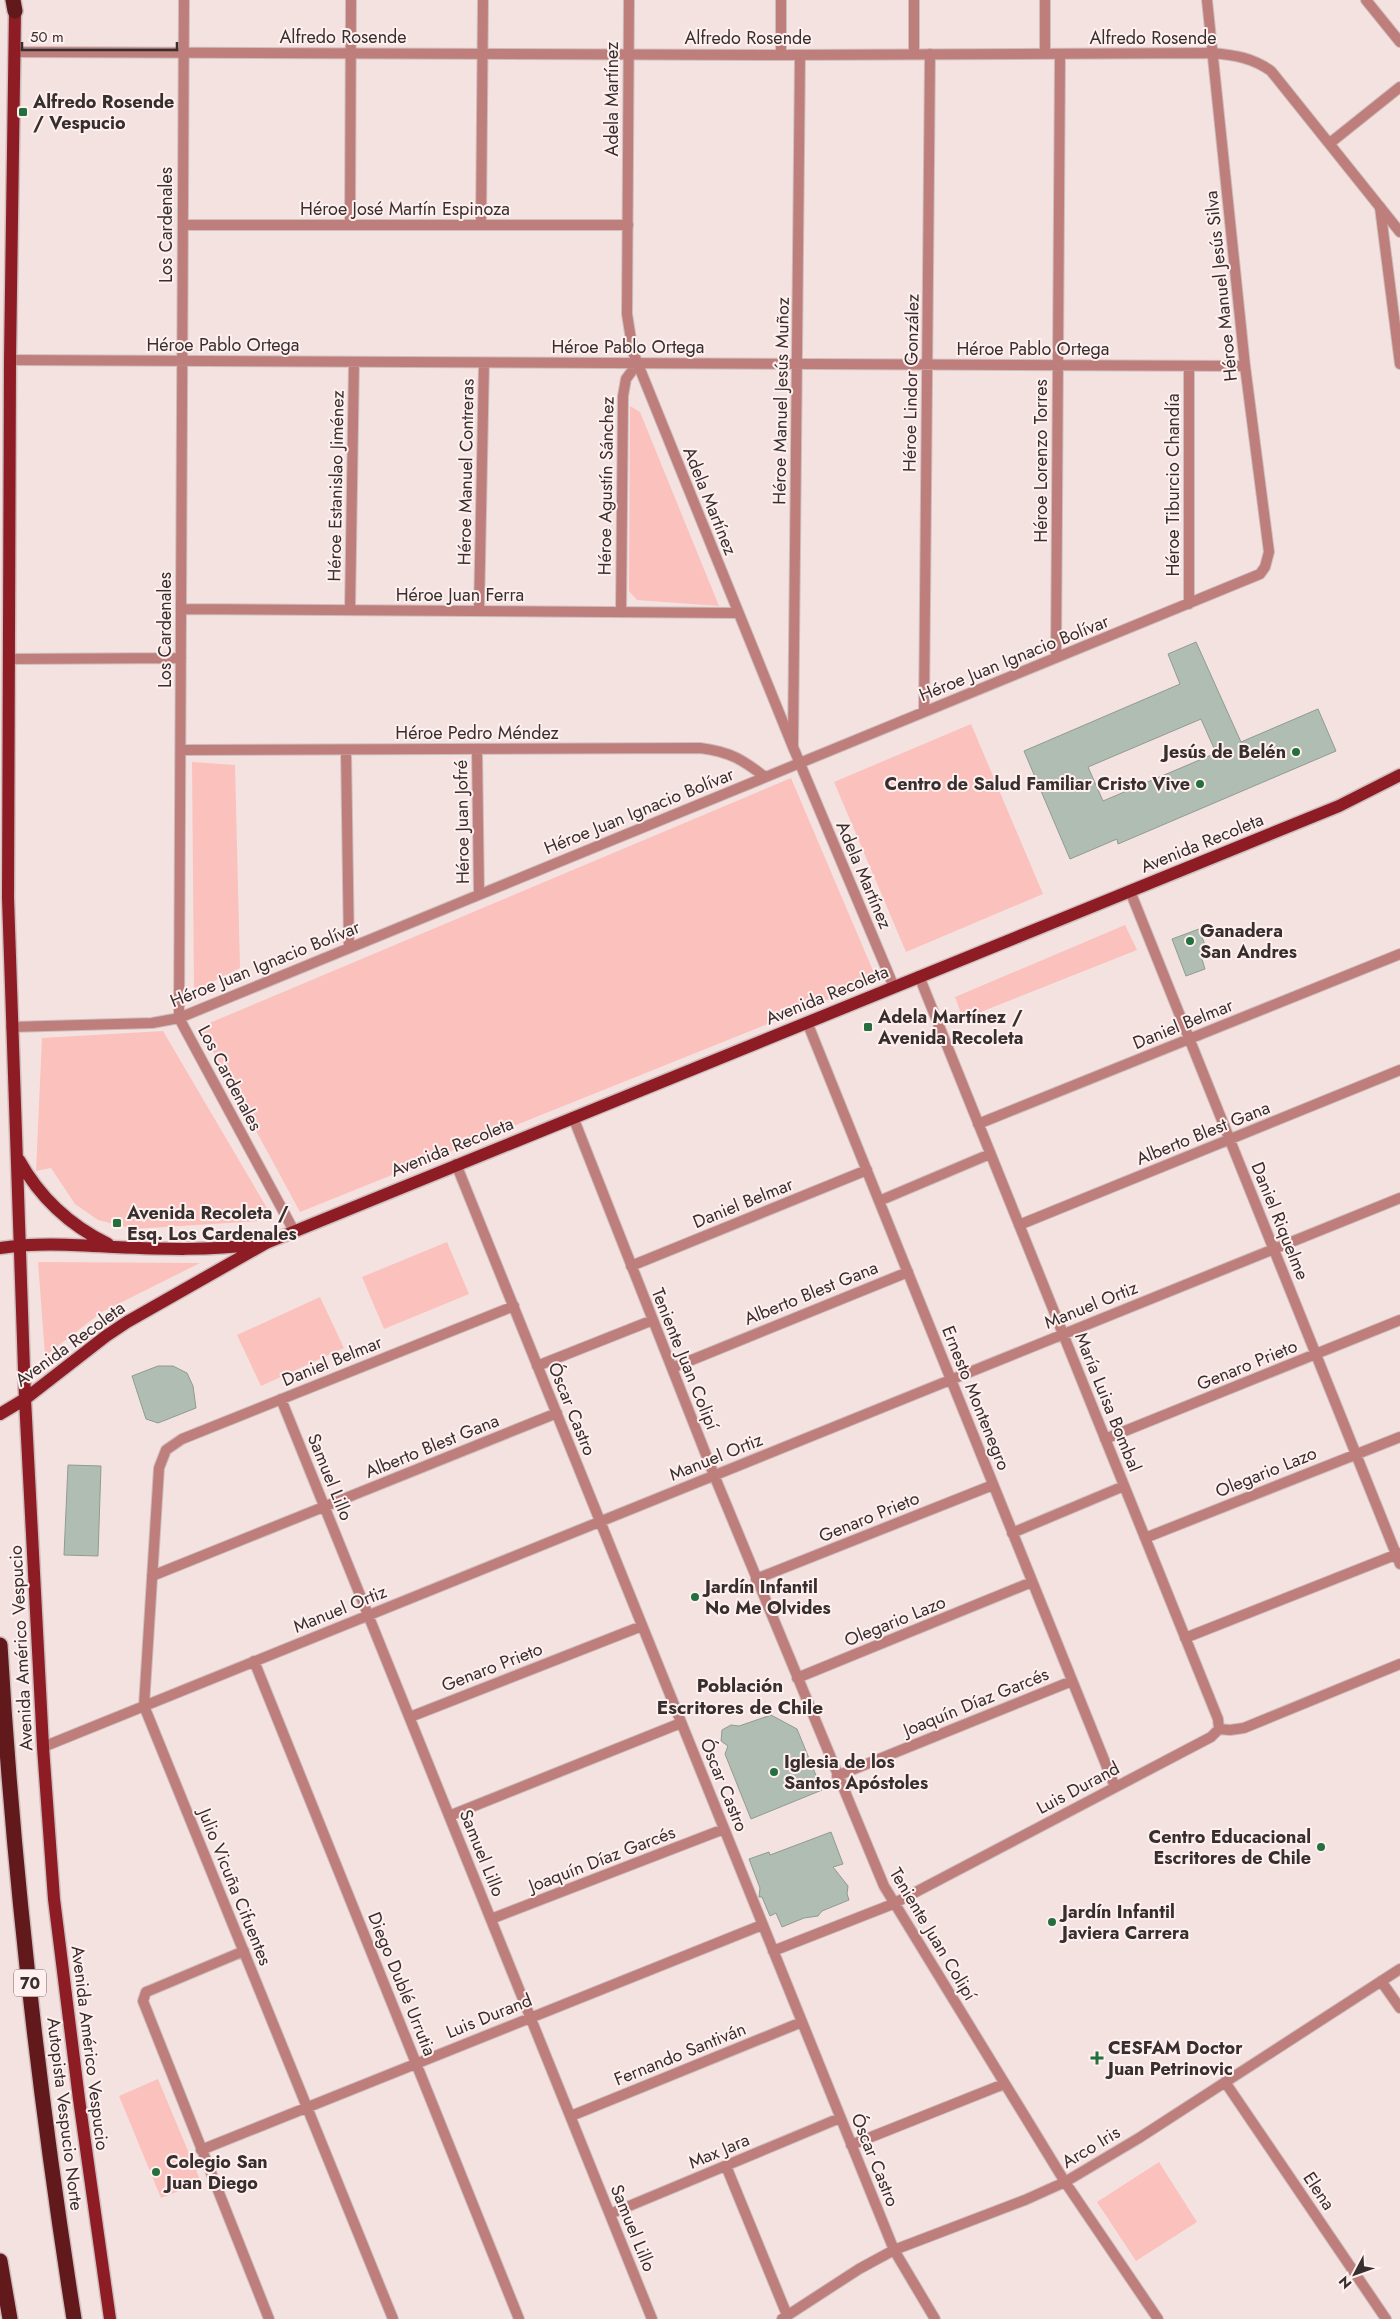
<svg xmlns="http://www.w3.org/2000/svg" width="1400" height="2319" font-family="Jost,sans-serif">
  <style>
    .green { fill: #fbc1bd }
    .building { fill: #b0bdb3; stroke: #8f9b91; fill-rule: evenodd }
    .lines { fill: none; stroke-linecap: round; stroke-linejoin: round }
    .minor-casing { stroke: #cebebd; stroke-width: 12 }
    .tertiary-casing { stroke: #cebebd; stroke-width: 12 }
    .primary-casing { stroke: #cebebd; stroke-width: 15 }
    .motorway-casing { stroke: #cebebd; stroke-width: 18 }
    .minor { stroke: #be7f7c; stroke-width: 10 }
    .tertiary { stroke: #be7f7c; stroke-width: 10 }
    .primary { stroke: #8e1c25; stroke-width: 12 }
    .motorway { stroke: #62191c; stroke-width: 15 }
    .poi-dot { fill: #236f3e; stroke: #fff0ef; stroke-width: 2 }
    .labels { text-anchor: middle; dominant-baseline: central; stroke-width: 4; stroke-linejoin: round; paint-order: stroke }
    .shield { fill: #fff0ef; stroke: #726968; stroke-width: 1 }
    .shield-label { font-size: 16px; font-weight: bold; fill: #362f2e }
    .street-label { font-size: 18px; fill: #362f2e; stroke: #fff0ef }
    .poi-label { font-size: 18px; font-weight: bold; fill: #362f2e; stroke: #fff0ef; text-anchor: start }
    .neighbourhood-label { font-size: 19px; font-weight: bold; fill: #362f2e; stroke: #fff0ef }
  </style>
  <rect width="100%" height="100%" fill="#f4e2e1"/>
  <!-- green -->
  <path class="green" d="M630 406 640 412 719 606 637 600 629 591Z
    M971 724 1043 894 906 952 834 782Z
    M192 762 235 765 240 968 194 991Z
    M791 778 877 980 300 1212 200 1027Z
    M1125 925 1137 950 963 1019 955 997Z
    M163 1031 274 1220 133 1229 98 1220 75 1204 51 1168 36 1171 42 1038Z
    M447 1242 469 1294 384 1329 362 1277Z
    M38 1262 200 1263 102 1312 45 1356Z
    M320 1297 344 1348 261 1386 237 1335Z
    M158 2079 201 2182 161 2198 119 2096Z
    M1159 2162 1197 2222 1136 2261 1097 2202Z"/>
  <!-- building -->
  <path class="building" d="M1196 642 1241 742 1318 709 1336 751 1118 844 1117 839 1070 859 1024 751 1180 684 1168 654ZM1201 719 1216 753 1103 801 1088 767Z
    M1199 929 1208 953 1201 956 1205 969 1186 976 1172 939Z
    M158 1366H173L187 1373 193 1386 196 1408 158 1423 146 1419 132 1376Z
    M68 1465 101 1466 98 1556 64 1555Z
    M771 1715 797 1729 822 1790 751 1819 725 1754 728 1746 721 1741 722 1730 731 1725 739 1726Z
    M831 1832 843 1864 833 1867 848 1886 847 1894 849 1900 822 1911 818 1916 804 1918 782 1927 776 1913 770 1916 762 1897H759L760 1888 749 1859 769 1852 770 1855Z"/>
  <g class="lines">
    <defs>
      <path id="minor" d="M184 0 179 1018 294 1231
        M1366 0 1400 42
        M1045 53V0
        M914 54V0
        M781 55V0
        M1330 143 1400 87
        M1380 207 1400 364
        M183 225H628
        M350 225 351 0
        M481 225 483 0
        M10 360 1245 366
        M1189 604V366
        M181 609 738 613
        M350 610 354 362
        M479 611 484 363
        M621 612 623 396 626 379 637 364
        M1056 658 1060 54
        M9 659 181 658
        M924 712 930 54
        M793 746 800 55
        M477 749 479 894
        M181 750 700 748C730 752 742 759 765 777
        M346 750 349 948
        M1130 891 1400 1564
        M919 976 1218 1719 1219 1729
        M807 1022 1115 1787
        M11 1027 152 1023 179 1018 1260 574 1265 567 1269 552 1245 366 1207 0
        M573 1117 714 1475 884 1886 1065 2182 1158 2319
        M978 1124 1400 954
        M456 1164 894 2250 935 2319
        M879 1201 990 1154
        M1019 1225 1400 1070
        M631 1266 867 1170
        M537 1366 653 1320
        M672 1368 908 1272
        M281 1399 652 2319
        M1105 1439 1400 1320
        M1012 1533 1124 1486
        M1145 1538 1400 1437
        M152 1576 557 1413
        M756 1579 993 1485
        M1185 1638 1400 1553
        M254 1661 519 2319
        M797 1678 1032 1582
        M410 1717 642 1626
        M1219 1729 1230 1730 1244 1728 1400 1664
        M43 1747 1400 1198
        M837 1776 1072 1681
        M449 1816 681 1723
        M491 1919 724 1829
        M244 1951 151 1990 146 1992 143 2001 269 2319
        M773 1951 893 1904 1211 1737 1219 1729
        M1381 1981 1400 2008
        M1225 2082 1386 2319
        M571 2116 802 2022
        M851 2145 1004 2084
        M201 2150 762 1925
        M726 2166 787 2315
        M610 2214 840 2118
        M393 2319 144 1706 159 1468 166 1450 182 1439 514 1306
        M782 2319 859 2269 894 2250 1025 2200 1065 2182 1139 2138 1400 1969"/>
      <path id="tertiary" d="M629 0 627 314 633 352 793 747 894 987
        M15 52 781 55 1212 53C1235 55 1253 58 1271 71L1400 232"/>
      <path id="primary" d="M15 11 10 360 8 898 25 1399 43 1747 54 1899 79 2099 110 2319
        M19 1160C40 1198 69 1225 108 1244
        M0 1248C39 1242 75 1245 114 1247 162 1249 210 1251 258 1244
        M0 1414 25 1399 106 1336 127 1322 266 1243 1339 806 1400 775"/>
      <path id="motorway" d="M13 0 15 11
        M0 1645C13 1870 39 2096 74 2319
        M0 2261 10 2319"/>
    </defs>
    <!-- minor casing -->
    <use href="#minor" class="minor-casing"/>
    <!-- tertiary casing -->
    <use href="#tertiary" class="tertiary-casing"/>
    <!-- primary casing -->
    <use href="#primary" class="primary-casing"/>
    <!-- motorway casing -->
    <use href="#motorway" class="motorway-casing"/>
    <!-- minor -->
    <use href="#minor" class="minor"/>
    <!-- tertiary -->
    <use href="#tertiary" class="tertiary"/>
    <!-- primary -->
    <use href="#primary" class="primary"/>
    <!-- motorway -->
    <use href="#motorway" class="motorway"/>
  </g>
  <!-- markers -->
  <g class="poi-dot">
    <rect x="18" y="107" width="10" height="10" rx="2.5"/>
    <circle cx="1296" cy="752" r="5"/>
    <circle cx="1200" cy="784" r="5"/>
    <circle cx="1190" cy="941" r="5"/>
    <rect x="863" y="1022" width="10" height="10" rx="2.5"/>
    <rect x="112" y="1218" width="10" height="10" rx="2.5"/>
    <circle cx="695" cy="1597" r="5"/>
    <circle cx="774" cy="1772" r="5"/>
    <circle cx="1321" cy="1847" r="5"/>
    <circle cx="1052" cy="1922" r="5"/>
    <path d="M1094.5 2050.5h5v5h5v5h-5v5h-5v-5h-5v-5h5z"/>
    <circle cx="156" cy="2172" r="5"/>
  </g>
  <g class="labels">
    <!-- shield labels -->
    <rect class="shield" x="14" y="1969.5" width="32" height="27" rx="4"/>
    <g class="shield-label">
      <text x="30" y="1983">70</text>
    </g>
    <!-- street labels -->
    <g class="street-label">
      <text x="343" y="37">Alfredo Rosende</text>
      <text x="748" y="38">Alfredo Rosende</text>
      <text x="1153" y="38">Alfredo Rosende</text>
      <text transform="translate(612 99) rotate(-90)">Adela Martínez</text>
      <text x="405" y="209">Héroe José Martín Espinoza</text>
      <text transform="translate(166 225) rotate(-90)">Los Cardenales</text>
      <text transform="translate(1221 286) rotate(-96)">Héroe Manuel Jesús Silva</text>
      <text x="223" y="345">Héroe Pablo Ortega</text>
      <text x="628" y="347">Héroe Pablo Ortega</text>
      <text x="1033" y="349">Héroe Pablo Ortega</text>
      <text transform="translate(911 383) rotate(-89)">Héroe Lindor González</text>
      <text transform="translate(781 401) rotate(-89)">Héroe Manuel Jesús Muñoz</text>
      <text transform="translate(1041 461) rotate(-90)">Héroe Lorenzo Torres</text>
      <text transform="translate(466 472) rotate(-89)">Héroe Manuel Contreras</text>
      <text transform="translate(1173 485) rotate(-90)">Héroe Tiburcio Chandía</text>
      <text transform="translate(336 486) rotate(-89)">Héroe Estanislao Jiménez</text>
      <text transform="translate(606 486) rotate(-89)">Héroe Agustín Sánchez</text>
      <text transform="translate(710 501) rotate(68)">Adela Martínez</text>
      <text x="460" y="595">Héroe Juan Ferra</text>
      <text transform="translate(165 630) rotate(-90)">Los Cardenales</text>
      <text transform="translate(1014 658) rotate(-22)">Héroe Juan Ignacio Bolívar</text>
      <text x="477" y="733">Héroe Pedro Méndez</text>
      <text transform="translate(639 811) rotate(-22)">Héroe Juan Ignacio Bolívar</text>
      <text transform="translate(462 822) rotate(-91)">Héroe Juan Jofré</text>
      <text transform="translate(1202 843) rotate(-22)">Avenida Recoleta</text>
      <text transform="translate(864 875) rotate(67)">Adela Martínez</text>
      <text transform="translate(265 964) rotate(-22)">Héroe Juan Ignacio Bolívar</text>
      <text transform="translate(827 995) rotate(-22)">Avenida Recoleta</text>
      <text transform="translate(1183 1024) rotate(-22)">Daniel Belmar</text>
      <text transform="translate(230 1078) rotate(62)">Los Cardenales</text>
      <text transform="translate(1203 1133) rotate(-22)">Alberto Blest Gana</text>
      <text transform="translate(452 1147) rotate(-22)">Avenida Recoleta</text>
      <text transform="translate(743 1203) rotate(-22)">Daniel Belmar</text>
      <text transform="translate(1280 1221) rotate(68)">Daniel Riquelme</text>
      <text transform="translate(811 1293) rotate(-22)">Alberto Blest Gana</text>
      <text transform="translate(1091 1305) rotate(-22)">Manuel Ortiz</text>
      <text transform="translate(70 1344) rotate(-36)">Avenida Recoleta</text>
      <text transform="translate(685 1359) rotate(68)">Teniente Juan Colipí</text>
      <text transform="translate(332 1361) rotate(-22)">Daniel Belmar</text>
      <text transform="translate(1247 1365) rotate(-22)">Genaro Prieto</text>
      <text transform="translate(976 1398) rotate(68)">Ernesto Montenegro</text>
      <text transform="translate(1108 1402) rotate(68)">María Luisa Bombal</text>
      <text transform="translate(572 1409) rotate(68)">Óscar Castro</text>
      <text transform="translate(432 1446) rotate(-22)">Alberto Blest Gana</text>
      <text transform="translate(716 1457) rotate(-22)">Manuel Ortiz</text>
      <text transform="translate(1266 1472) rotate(-22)">Olegario Lazo</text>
      <text transform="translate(330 1477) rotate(68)">Samuel Lillo</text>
      <text transform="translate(869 1517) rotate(-22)">Genaro Prieto</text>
      <text transform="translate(340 1609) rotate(-22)">Manuel Ortiz</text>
      <text transform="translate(895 1621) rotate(-22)">Olegario Lazo</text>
      <text transform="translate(21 1648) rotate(-93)">Avenida Américo Vespucio</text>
      <text transform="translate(492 1667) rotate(-21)">Genaro Prieto</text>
      <text transform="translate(976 1702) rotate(-22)">Joaquín Díaz Garcés</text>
      <text transform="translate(724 1785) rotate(68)">Óscar Castro</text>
      <text transform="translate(1078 1788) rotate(-28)">Luis Durand</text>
      <text transform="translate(482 1853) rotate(68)">Samuel Lillo</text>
      <text transform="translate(602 1859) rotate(-21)">Joaquín Díaz Garcés</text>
      <text transform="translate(235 1887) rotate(68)">Julio Vicuña Cifuentes</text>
      <text transform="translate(933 1934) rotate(59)">Teniente Juan Colipí</text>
      <text transform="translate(402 1984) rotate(68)">Diego Dublé Urrutia</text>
      <text transform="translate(489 2016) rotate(-22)">Luis Durand</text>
      <text transform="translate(90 2048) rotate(83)">Avenida Américo Vespucio</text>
      <text transform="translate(680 2054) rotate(-22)">Fernando Santiván</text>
      <text transform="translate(65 2114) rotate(83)">Autopista Vespucio Norte</text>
      <text transform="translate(1091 2147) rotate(-31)">Arco Iris</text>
      <text transform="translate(719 2151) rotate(-23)">Max Jara</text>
      <text transform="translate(875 2160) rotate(68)">Óscar Castro</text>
      <text transform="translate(1319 2191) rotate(56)">Elena</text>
      <text transform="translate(633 2228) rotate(68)">Samuel Lillo</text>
    </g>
    <!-- poi labels -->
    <g class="poi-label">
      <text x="33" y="102">Alfredo Rosende<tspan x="33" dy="21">/ Vespucio</tspan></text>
      <text x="1286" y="752" text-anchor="end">Jesús de Belén</text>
      <text x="1190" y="784" text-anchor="end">Centro de Salud Familiar Cristo Vive</text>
      <text x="1200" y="931">Ganadera<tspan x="1200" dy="21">San Andres</tspan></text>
      <text x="878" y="1017">Adela Martínez /<tspan x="878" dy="21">Avenida Recoleta</tspan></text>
      <text x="127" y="1213">Avenida Recoleta /<tspan x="127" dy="21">Esq. Los Cardenales</tspan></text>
      <text x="705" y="1587">Jardín Infantil<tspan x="705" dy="21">No Me Olvides</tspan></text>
      <text x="784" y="1762">Iglesia de los<tspan x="784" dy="21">Santos Apóstoles</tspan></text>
      <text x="1311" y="1837" text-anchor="end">Centro Educacional<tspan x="1311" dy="21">Escritores de Chile</tspan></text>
      <text x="1062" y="1912">Jardín Infantil<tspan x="1062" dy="21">Javiera Carrera</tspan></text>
      <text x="1108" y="2048">CESFAM Doctor<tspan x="1108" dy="21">Juan Petrinovic</tspan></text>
      <text x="166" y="2162">Colegio San<tspan x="166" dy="21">Juan Diego</tspan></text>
    </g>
    <!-- neighbourhood labels -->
    <g class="neighbourhood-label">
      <text x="740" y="1685">Población<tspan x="740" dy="22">Escritores de Chile</tspan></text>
    </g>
  </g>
  <!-- north arrow -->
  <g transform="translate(1355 2274) rotate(229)" stroke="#fff0ef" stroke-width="4" paint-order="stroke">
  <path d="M0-4L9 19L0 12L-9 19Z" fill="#362f2e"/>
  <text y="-8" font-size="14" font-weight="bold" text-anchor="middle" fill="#362f2e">N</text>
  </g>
  <!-- scale -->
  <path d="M22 42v8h155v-8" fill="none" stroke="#362f2e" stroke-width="2.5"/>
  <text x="30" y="42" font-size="15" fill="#362f2e" stroke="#fff0ef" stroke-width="4" paint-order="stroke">50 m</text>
</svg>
